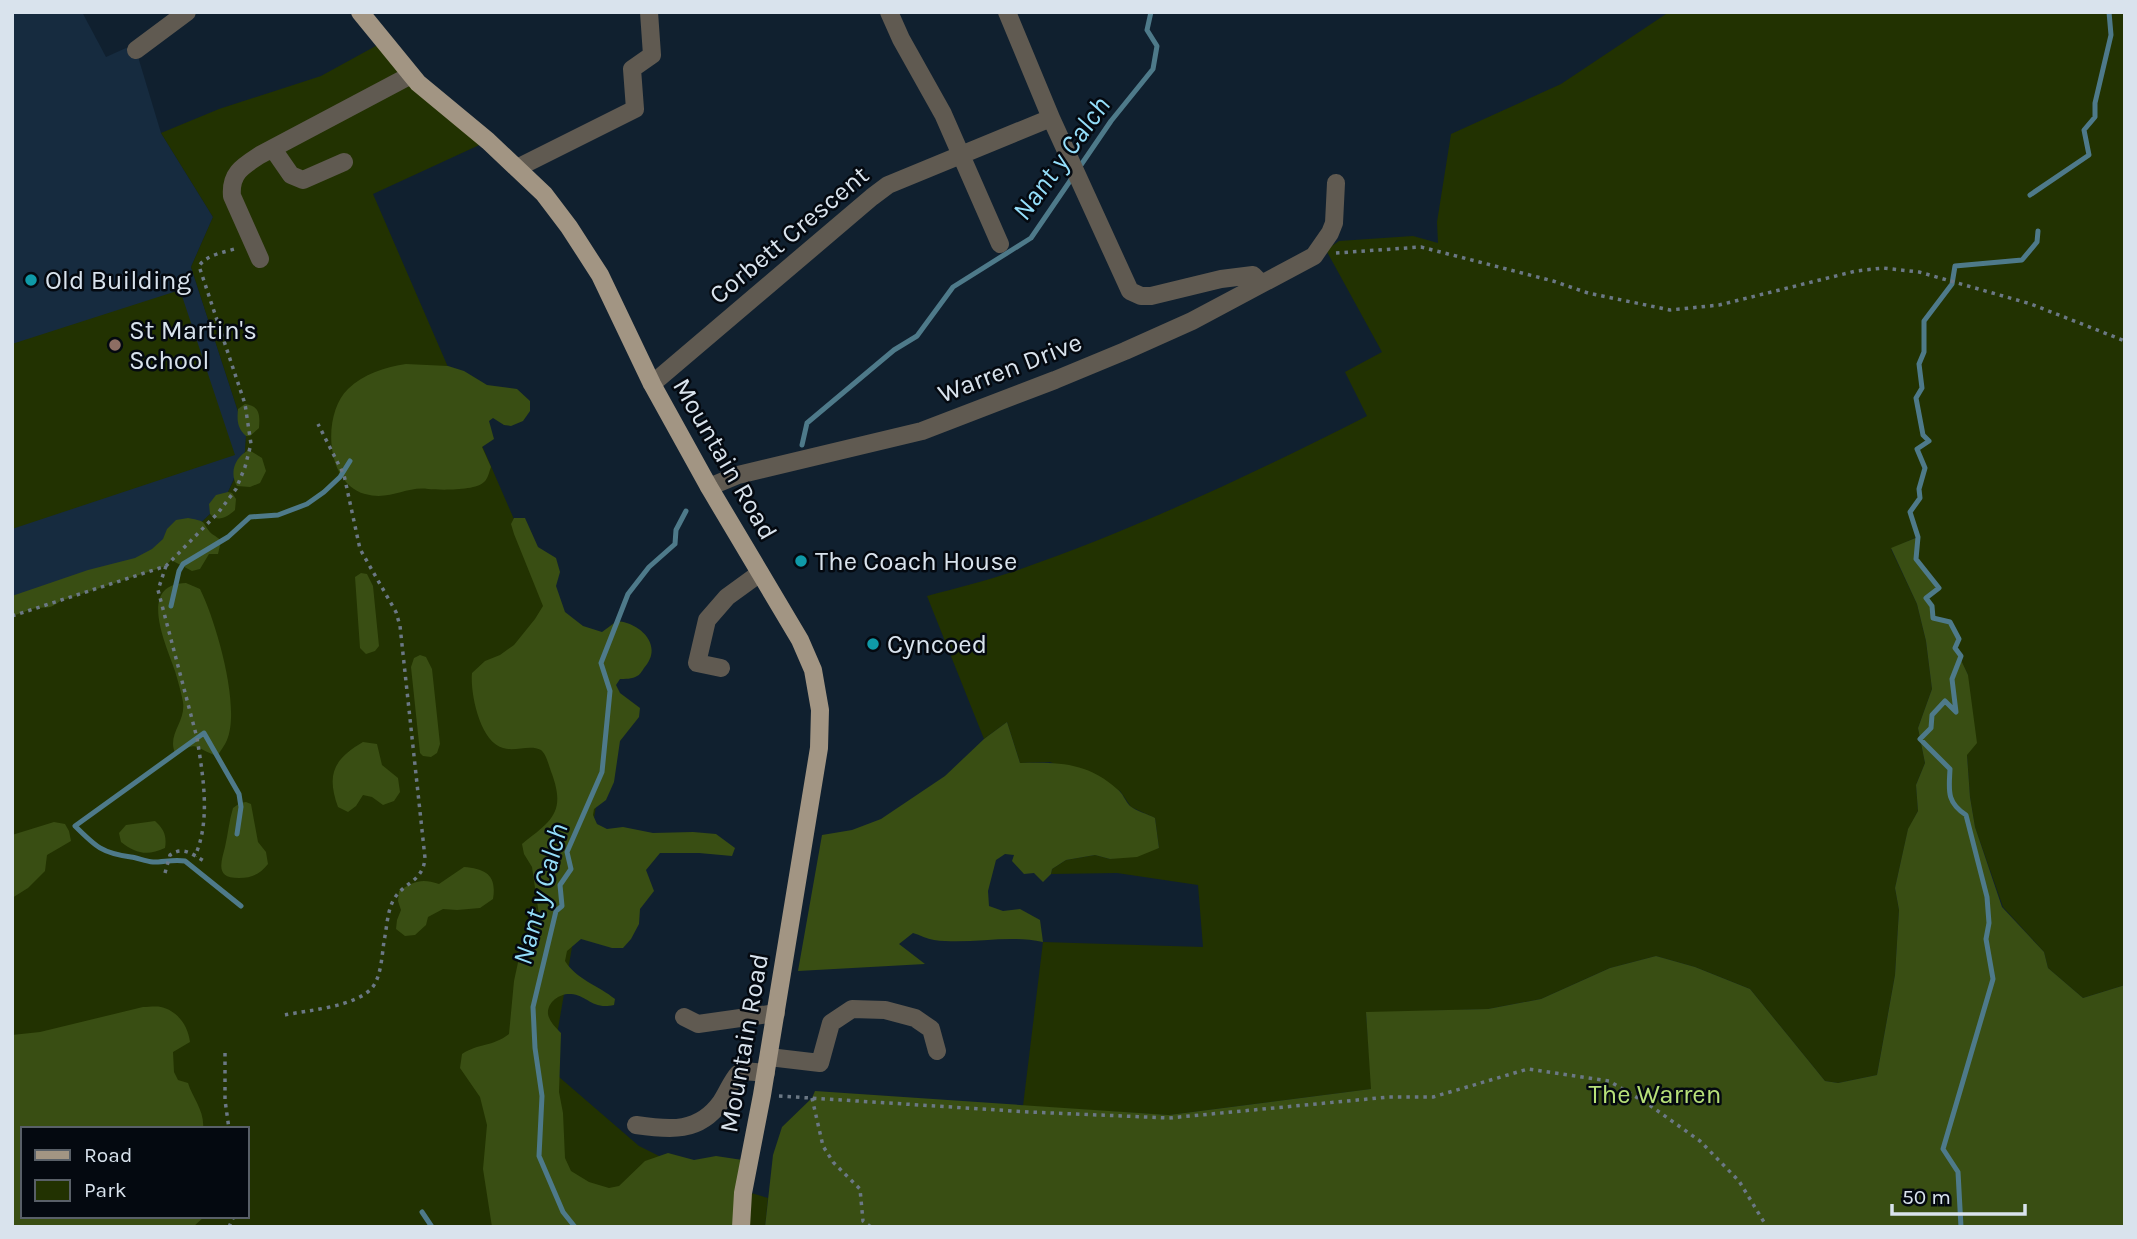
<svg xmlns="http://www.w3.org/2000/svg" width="2137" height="1239" font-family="Karla,sans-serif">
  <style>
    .built { fill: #162b3f }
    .green { fill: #223201; fill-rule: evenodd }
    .forest { fill: #394e13 }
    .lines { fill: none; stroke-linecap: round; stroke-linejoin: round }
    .stream { stroke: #4e7a8a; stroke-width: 5 }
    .path { stroke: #6b7885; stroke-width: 3.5; stroke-dasharray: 3.5 5; stroke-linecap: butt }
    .minor { stroke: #605a51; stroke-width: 18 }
    .major { stroke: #a29583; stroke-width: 18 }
    .culture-dot { fill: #0f9aa8; stroke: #040910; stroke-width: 2.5 }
    .education-dot { fill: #8d6e63; stroke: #040910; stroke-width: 2.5 }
    .labels { text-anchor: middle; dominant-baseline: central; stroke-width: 5; stroke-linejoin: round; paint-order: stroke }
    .street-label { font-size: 26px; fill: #d9e3ed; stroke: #040910 }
    .poi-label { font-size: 26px; fill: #d9e3ed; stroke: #040910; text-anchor: start }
    .park-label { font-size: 26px; fill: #b7e079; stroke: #040910 }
    .water-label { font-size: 28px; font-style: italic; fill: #94defa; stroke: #040910 }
  </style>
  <rect width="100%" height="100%" fill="#10202f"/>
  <!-- built -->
  <path class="built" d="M12 12H82L106 57 126 48 136 50 161 133 213 217 191 267 246 436 245 452 228 492 210 514 164 559 12 605Z"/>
  <!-- green -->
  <path class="green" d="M1669 12H2125V985L2083 998 2048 968 2044 952 2003 907 1975 827 1970 797 1967 755 1968 675 1955 648 1959 639 1950 622 1933 618 1932 606 1926 598 1939 588 1916 559 1917 537 1891 549 1917 604 1926 641 1932 689 1918 728 1925 763 1916 785 1918 811 1908 830 1895 888 1899 910 1895 975 1877 1075 1838 1083 1825 1081 1750 989 1695 967 1656 956 1610 968 1541 999 1488 1009 1366 1013 1372 1089 1169 1115 1023 1106 1043 942 1203 947 1198 885 1117 873 1051 874 1052 869 1066 860 1095 855 1110 859 1159 848 1155 818 1131 807 1120 791 1050 762 1020 763 1007 722 984 739 927 596C956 588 986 581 1015 571 1136 529 1253 474 1367 416L1345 372 1382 352 1326 250 1339 241 1413 236 1438 243 1437 222 1451 134 1561 84Z
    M383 42 488 141 373 194 562 630 600 783 551 1070 639 1146 707 1180 768 1198 765 1227H12V605L164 559 210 514 228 492 241 466 245 451 246 436 191 267 213 217 161 133 219 109 321 76ZM23 1129H247V1216H23Z
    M180 290 235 455 12 529V344Z"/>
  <!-- forest -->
  <path class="forest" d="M406 364 448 366 464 371 487 385 517 389 530 401V411L523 421 511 426 504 425 493 418 489 421 494 439 482 447 491 467C489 472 488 479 484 482 476 491 439 490 428 489 406 486 390 501 365 494 325 483 322 414 348 389 363 374 386 367 406 364Z
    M245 404C260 406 260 415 259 428L250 436H246C237 428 237 420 238 409Z
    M249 450 262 458 266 471 260 483 250 487 237 486C229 472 235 457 249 450Z
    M228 492 232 493 236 499 235 510C227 517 218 523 210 514L209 504 216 495Z
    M188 518C210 522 200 522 212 534 215 536 219 538 221 541L218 554H209L200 569 192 571 171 560 166 566 60 601C51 609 47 607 37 608 29 609 20 614 12 616V596L88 570 135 558 152 549 163 539 167 529 176 520Z
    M514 518H525L538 547 556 558 560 572 556 586 565 612 583 626 602 632 617 621C641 623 664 646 644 668 642 671 640 675 637 676 633 679 624 679 620 679L616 685 620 693 640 708 639 717 620 741 614 782 606 800 594 809 593 815 597 824 607 829 623 827 653 833 693 832 716 834 735 848 732 856 699 853H660L646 870 654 891 640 909 639 924 631 939 623 948H612L581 939 567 951 565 961C576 979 599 986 615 999L614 1005C592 1010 587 995 571 994 560 993 547 1002 548 1014 549 1021 556 1028 561 1033L559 1092 563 1113 565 1158 571 1171 589 1182 609 1188 619 1186 645 1161 668 1153 694 1160 716 1156 749 1161 741 1227H492L483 1169 487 1125 480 1097 460 1068 462 1054C479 1043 492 1047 509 1034L514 981 522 944 539 915 532 867 524 854 522 844C551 821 566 813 552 774 549 767 547 755 541 750 530 744 515 752 503 748 480 742 470 693 472 673L485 661 500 655 514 645 535 619 543 606 514 534 511 524Z
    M1918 537 1916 559 1939 588 1926 599 1932 606 1933 618 1950 622 1959 639 1956 649 1968 675 1977 743 1967 755 1970 797 1975 827 2002 907 2044 952 2048 968 2083 998 2125 985V1227H765L773 1155 782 1127 812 1098 815 1091 1169 1115 1371 1089 1366 1012 1488 1009 1541 999 1610 968 1656 956 1695 967 1750 989 1825 1081 1838 1083 1877 1075 1895 975 1899 910 1895 888 1908 829 1918 811 1916 785 1925 763 1918 728 1932 689 1926 641 1917 604 1891 548Z
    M361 573 367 574 373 586 379 646 375 651 366 654 360 648 355 577Z
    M186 583 200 589C216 621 241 707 227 740 225 745 221 750 218 755H214C192 746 200 742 175 753 167 734 186 722 183 702 181 692 178 681 175 671 167 646 136 584 186 583Z
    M420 655 426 657 432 669 440 744 437 753 431 757 423 756 420 753 411 667 414 658Z
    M1007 722 1020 763C1057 762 1088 762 1117 789 1123 793 1125 801 1130 806 1136 811 1148 814 1155 818L1159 848 1137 857 1110 859 1095 855 1066 860 1052 869 1051 874 1043 882 1034 873 1024 874 1012 861 1014 855 1005 854 996 860 988 891 989 906 1003 911 1020 909 1040 920 1043 942C1007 934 971 945 934 940 927 939 920 935 913 933L899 944 925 964 798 971 822 835 852 830 881 819 945 776 984 739Z
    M363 742 377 744 382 765 398 778 400 792 394 801 383 805 372 797 363 795 356 806 348 812 338 807C326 774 334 759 363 742Z
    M246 802 251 804 258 842 266 852 268 864C260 874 252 878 239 878 215 878 221 863 225 847 228 834 229 821 233 808L240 803Z
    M155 821C164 829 167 836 165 848 148 856 136 854 121 842L119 833 126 825Z
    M54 822 65 824 69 831 71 841 47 855 45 871 28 888 12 898V835Z
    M464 867C486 869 497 875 493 899L480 908 457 910 443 909 428 917 426 925 415 935 405 936 396 929 397 920 401 910 398 901 399 891C414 881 422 878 439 884Z
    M143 1007C148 1007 156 1006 161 1007 178 1011 188 1026 190 1042L173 1052 174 1072 178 1080 188 1083C193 1099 205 1111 203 1129H23V1216H205L193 1227H12V1035L40 1032Z"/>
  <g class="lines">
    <!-- stream -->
    <path class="stream" d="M2030 195 2089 155 2084 130 2095 117V103L2111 35 2109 12
      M802 445 807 423 894 350 917 336 953 287 1031 238 1111 121 1153 69 1157 46 1147 30 1151 12
      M171 606 179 571 183 564 228 537 250 517 278 515 307 504 324 492 340 477 350 461
      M237 834 241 807 239 794 204 733 75 826C96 847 102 853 131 857 138 858 145 861 153 862 164 862 174 859 185 861L241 906
      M422 1212 432 1227
      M575 1227 563 1212 539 1156 542 1096 535 1048 533 1007 556 911 562 906 560 885 571 869 567 852 602 772 610 691 601 663 628 594 649 567 675 544 676 530 686 511
      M1961 1227 1958 1172 1943 1149 1993 979 1986 939 1989 923 1987 897 1966 815C1946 802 1949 790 1950 769L1920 739 1931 728 1932 715 1945 701 1956 712 1952 679 1961 656 1955 648 1959 639 1950 622 1933 618 1932 606 1926 598 1939 588 1916 559 1918 537 1910 512 1920 498 1919 489 1925 468 1917 449 1929 441 1923 435 1916 398 1922 388 1919 364 1924 352V321L1952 284 1955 266 2022 260 2037 242 2038 231"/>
    <!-- path -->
    <path class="path" d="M1336 253 1421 247 1553 281 1588 293 1670 310 1719 305 1856 271 1883 268 1919 272 2031 304 2125 341
      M166 566 158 590 197 738C203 776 211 820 195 856
      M12 616 166 566 218 513 236 489 245 467 251 444 245 404 199 266C206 255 225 252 238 248
      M165 873 170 855C183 846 192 854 204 861
      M285 1015C308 1010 355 1007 372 988 381 977 382 956 384 941 387 928 387 911 394 899 404 882 423 882 425 858L400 626 396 612 360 549 344 475 318 424
      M225 1053V1100L229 1129
      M779 1096 1029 1112 1169 1118 1389 1097H1433L1528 1069 1609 1081 1648 1104 1700 1141 1739 1181 1767 1227
      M812 1098 823 1146 833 1162 860 1189 863 1221 871 1227
      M229 1227 234 1216"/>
    <!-- minor -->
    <path class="minor" d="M889 12 901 39 943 114 1000 244
      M1007 12 1051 118 1130 291 1141 296H1151L1221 279 1253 275 1261 283
      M136 50 187 12
      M273 149 291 175 303 180 344 162
      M517 168 635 109 632 69 652 55 649 12
      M260 259 232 196C230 173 243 166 260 155L411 75
      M652 384 872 197 888 185 1051 118
      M709 487 738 475 922 431 1055 380 1125 351 1192 321 1314 256 1330 233 1334 223 1336 183
      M721 668 697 663 707 620 727 597 760 573
      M684 1017 698 1024 776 1013
      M769 1057 820 1063 831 1023 852 1009 885 1010 915 1018 931 1029 937 1051
      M636 1125C670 1130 699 1133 721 1102 727 1093 731 1082 738 1074L743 1071 766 1073"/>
    <!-- major -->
    <path class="major" d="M360 12 418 83 488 141 544 194 569 227 600 275 652 384 709 487 800 640 813 670 820 710 819 748 762 1095 743 1193 741 1227"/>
  </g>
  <!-- markers -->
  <g class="culture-dot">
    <circle cx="31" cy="280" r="7"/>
    <circle cx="801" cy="561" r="7"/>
    <circle cx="873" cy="644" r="7"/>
  </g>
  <circle class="education-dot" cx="115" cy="345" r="7"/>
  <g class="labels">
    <!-- street labels -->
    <g class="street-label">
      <text transform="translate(789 235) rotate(-40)">Corbett Crescent</text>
      <text transform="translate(1010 368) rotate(-21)">Warren Drive</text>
      <text transform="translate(725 459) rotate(60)">Mountain Road</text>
      <text transform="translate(744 1043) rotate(-80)">Mountain Road</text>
    </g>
    <!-- poi labels -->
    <g class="poi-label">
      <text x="45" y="280">Old Building</text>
      <text x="129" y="330">St Martin's<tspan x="129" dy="30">School</tspan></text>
      <text x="815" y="561">The Coach House</text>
      <text x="887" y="644">Cyncoed</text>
    </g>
    <!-- park labels -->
    <g class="park-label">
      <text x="1655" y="1094">The Warren</text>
    </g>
    <!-- water labels -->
    <g class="water-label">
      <text transform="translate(1061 158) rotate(-54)">Nant y Calch</text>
      <text transform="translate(540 894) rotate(-75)">Nant y Calch</text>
    </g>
  </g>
  <!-- border -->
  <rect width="2137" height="1239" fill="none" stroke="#d9e3ed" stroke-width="28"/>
  <!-- legend -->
  <rect x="21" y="1127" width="228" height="91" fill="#040910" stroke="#596068" stroke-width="2"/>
  <rect x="35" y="1150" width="35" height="10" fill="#a29583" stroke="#596068" stroke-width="2"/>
  <text x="84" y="1162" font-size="21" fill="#d9e3ed">Road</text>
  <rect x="35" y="1180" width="35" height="21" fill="#223201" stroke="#596068" stroke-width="2"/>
  <text x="84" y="1197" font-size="21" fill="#d9e3ed">Park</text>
  <!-- scale -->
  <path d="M1892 1204v10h133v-10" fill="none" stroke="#d9e3ed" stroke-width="3.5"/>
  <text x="1902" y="1204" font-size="21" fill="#d9e3ed" stroke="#040910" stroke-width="5" paint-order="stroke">50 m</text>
</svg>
